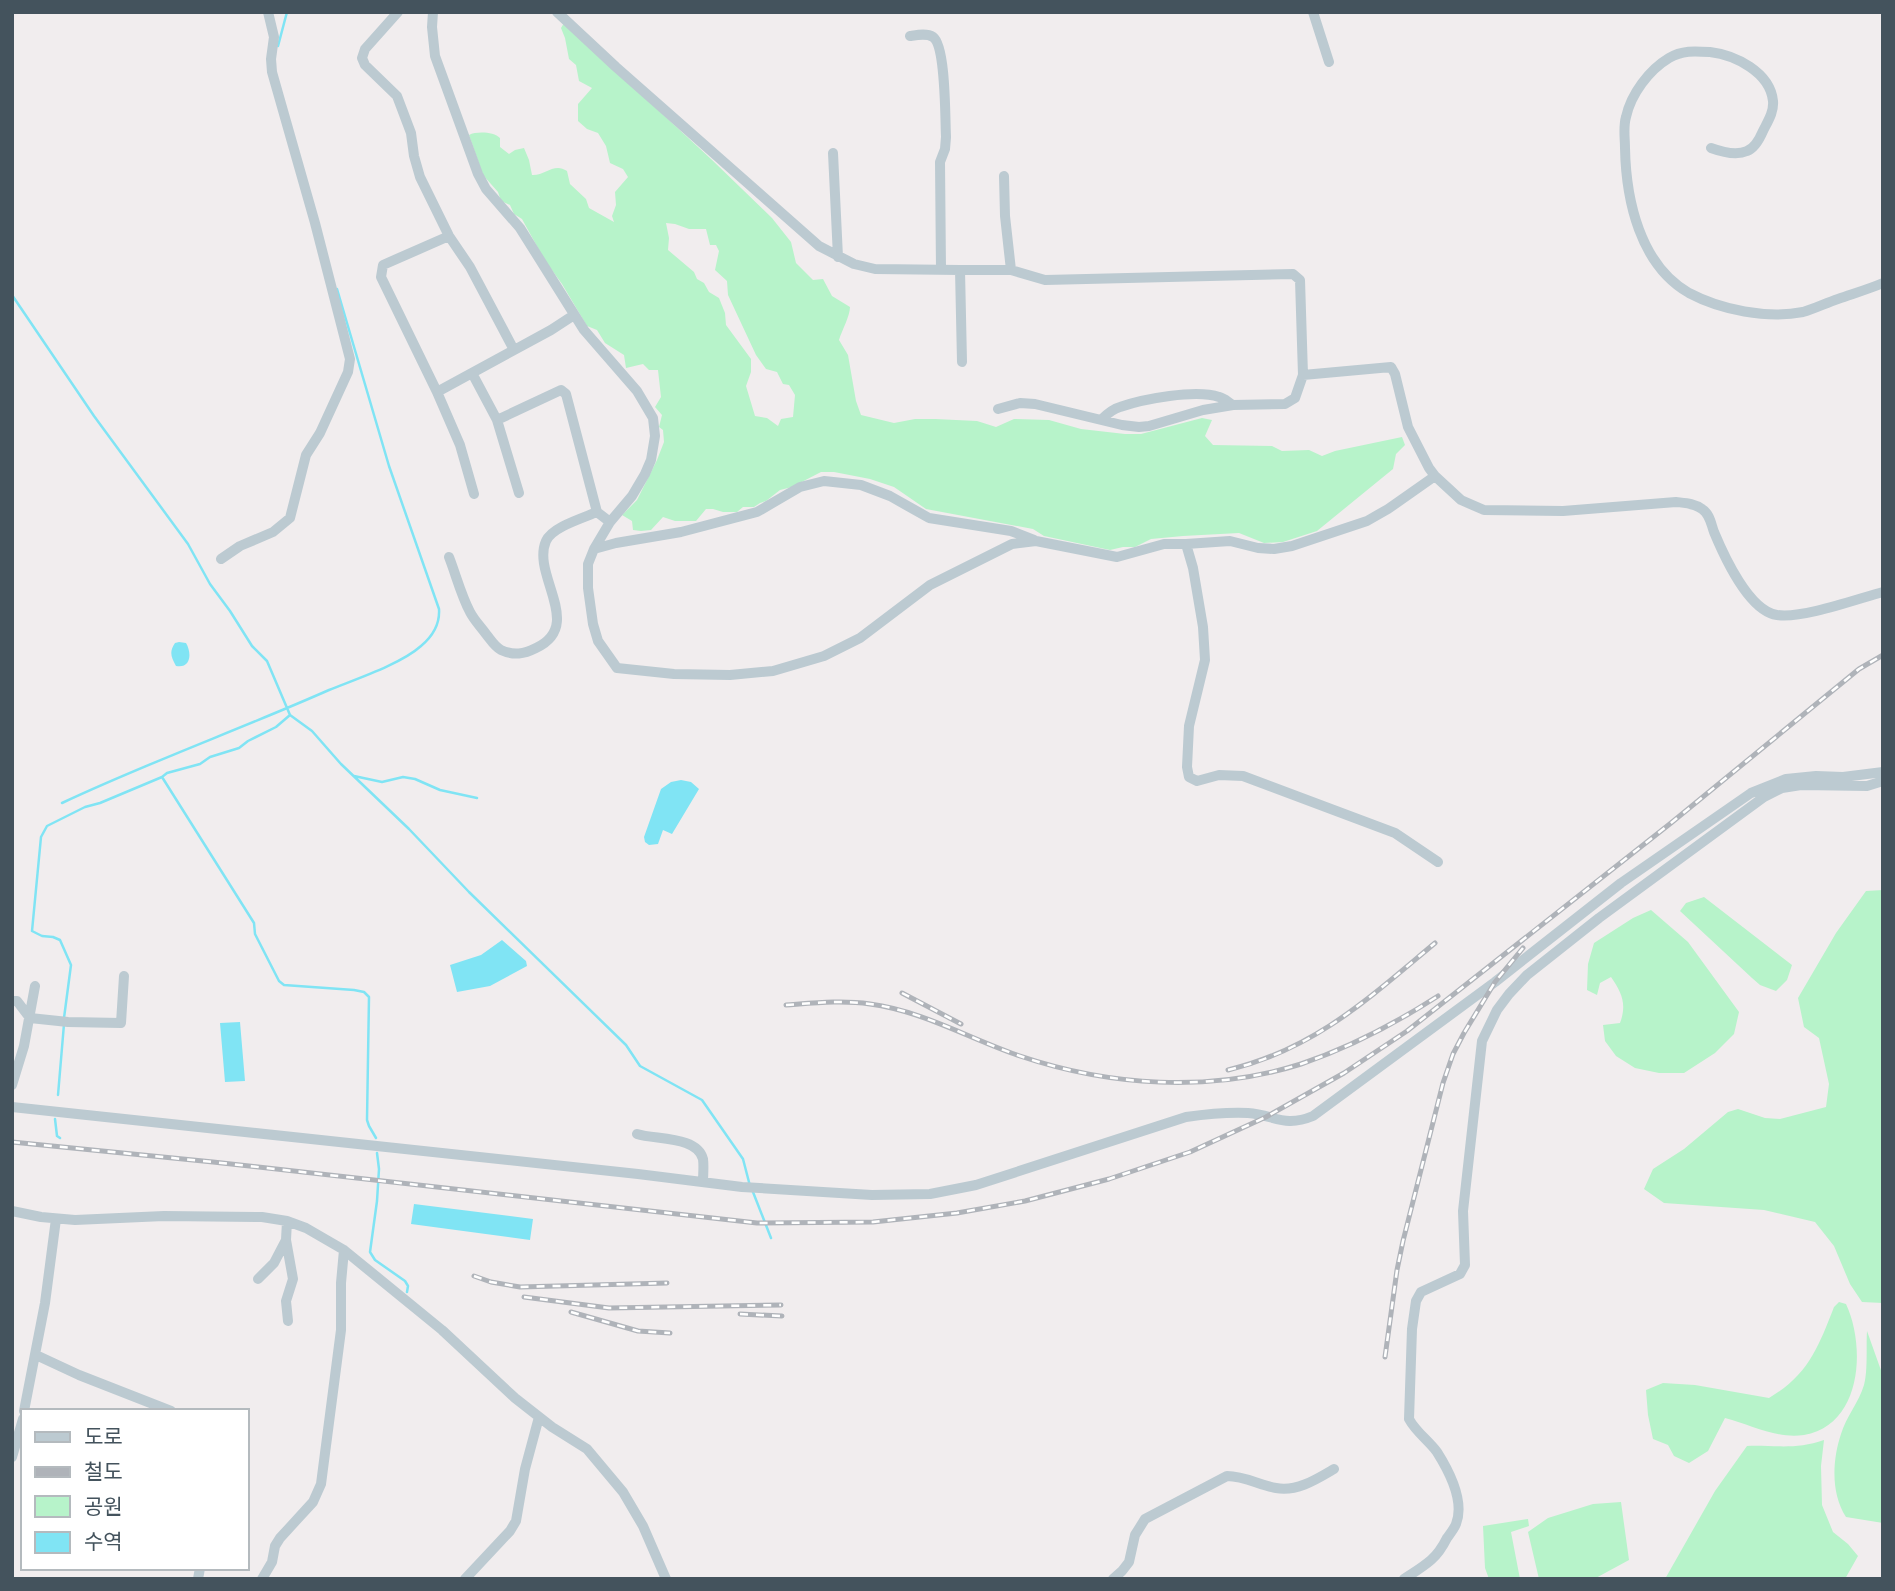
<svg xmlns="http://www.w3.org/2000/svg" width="1895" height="1591" font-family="'Alegreya Sans','Noto Sans KR',sans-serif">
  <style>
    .green { fill: #b7f3ca; fill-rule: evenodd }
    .water { fill: #80e4f4 }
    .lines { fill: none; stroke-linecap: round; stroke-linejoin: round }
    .stream { stroke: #80e4f4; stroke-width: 2.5 }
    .minor { stroke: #bccad1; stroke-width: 10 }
    .rail-casing { stroke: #afb3b9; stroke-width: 5 }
    .rail { stroke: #fff; stroke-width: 2.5; stroke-dasharray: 8; stroke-linecap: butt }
  </style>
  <rect width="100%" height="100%" fill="#f1edee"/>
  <!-- green -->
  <path class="green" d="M564 23 711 159 772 218 791 242 796 263 813 280 823 279 832 296 850 307C850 316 842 330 839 340L848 355 856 401 861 415 894 423 915 419H935L977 421 996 427 1014 419 1049 420 1081 429 1125 434H1141L1202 418 1212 420 1205 436 1213 445 1272 446 1282 451 1309 450 1322 456 1335 451 1402 437 1405 445 1396 454 1393 469 1317 531 1283 542 1264 543 1239 533 1183 536 1151 539 1135 547H1123L1110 550 1044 536 1033 529 926 509 894 487 870 479 834 472H821L792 487 780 490 766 501 760 503 754 507H743L737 512H723L713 509H706L696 521H675L663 517 651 530 641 531 633 530 632 521 622 515 637 500 657 460 664 442 663 430 659 427 662 415 655 407 661 397 658 370H649L643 364 626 368 624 355 605 343 597 330 587 326 562 284 544 259 522 219 514 214 510 205 501 201 498 192 483 175 469 135C477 131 494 132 500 138V147L509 154 515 150 524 148 529 160 532 175C545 176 554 162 567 171L570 184 586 199 589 208 614 222 612 216 616 205 615 192 628 177 623 169 610 163 606 146 598 133 587 129 578 121V104L592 88 579 81 576 65 569 59 565 38 561 28ZM666 223 675 224 689 229H706L710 245H716L719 251 715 270 727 281 728 295 756 355 766 369 777 372 783 384 789 385 795 395 793 417 781 419 778 426 767 418 755 416 746 386 751 372V359L726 325 725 313 719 298 709 292 704 283 697 279 694 272 668 250 669 238Z
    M1883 890V1303L1862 1302 1850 1284 1834 1246 1815 1222 1764 1210 1664 1203 1644 1189 1653 1169 1684 1149 1728 1112 1738 1109 1765 1118 1780 1119 1826 1107 1829 1084 1819 1038 1804 1027 1798 998 1836 933 1866 891Z
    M1704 897 1792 965 1787 980 1776 991 1760 985 1752 978 1680 911 1686 903Z
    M1651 910 1688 942 1739 1012 1734 1034 1715 1053 1684 1073H1659L1635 1068 1616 1056 1605 1041 1603 1025 1620 1023C1627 1004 1622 993 1611 977L1600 983 1597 995 1587 990 1588 964 1594 943 1633 918Z
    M1839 1302 1846 1304C1866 1347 1862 1425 1804 1435 1776 1439 1752 1425 1725 1418L1708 1451 1689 1463 1674 1456 1668 1445 1653 1439 1648 1415 1646 1390 1663 1383 1695 1385 1769 1398C1808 1375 1818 1348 1834 1307Z
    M1867 1331 1883 1376V1523L1846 1517C1831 1494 1832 1461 1841 1434 1846 1417 1859 1402 1864 1385 1868 1371 1866 1346 1867 1331Z
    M1824 1440 1821 1466 1822 1505 1833 1532 1848 1544 1858 1556 1845 1579H1665L1715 1491 1747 1446C1775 1445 1796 1450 1824 1440Z
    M1621 1502 1629 1560 1594 1579H1539L1528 1532 1548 1518 1593 1504Z
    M1528 1519 1529 1526 1511 1532 1520 1579H1489L1485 1568 1483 1526Z"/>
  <!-- water -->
  <path class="water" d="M179 642 186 643C192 653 191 669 176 666 171 657 169 652 175 643Z
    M681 780 691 782 699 789 672 834 663 830 658 844 649 845 645 842 644 837 661 789 671 782Z
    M502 940 526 961 527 966 490 986 457 992 450 965 481 955Z
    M240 1022 245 1081 225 1082 220 1023Z
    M414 1204 533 1219 530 1240 411 1224Z"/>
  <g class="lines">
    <!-- stream -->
    <path class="stream" d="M278 46 287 12
      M12 295 94 416 188 544 210 584 230 611 252 646 267 661 290 715 312 731 341 764 409 829 469 892 626 1045 640 1066 702 1100 743 1159 750 1186
      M290 715 276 727 248 741 239 748 210 757 200 764 167 773 162 777 254 923 255 934 279 981 284 985 354 990 364 992 369 997 367 1120 369 1126 376 1138
      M354 776 382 782 403 777 415 779 440 790 477 798
      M62 803C149 762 241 729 329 690 356 679 401 664 421 646 433 636 440 624 439 609L389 466 337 289
      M64 1018 71 965 60 940 53 937 42 936 32 931 41 837 47 826 85 807 100 803 162 777
      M58 1095 64 1024
      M55 1119 57 1136 60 1138
      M377 1153 379 1169 377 1201 370 1252 375 1260 405 1281 408 1286 407 1292
      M753 1192 771 1238"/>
    <!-- minor -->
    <path class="minor" d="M398 12 365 49 362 58 365 65 397 96 411 133 414 156 420 177 449 236 470 267 514 350
      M433 12 432 27 435 56 478 174 486 189 520 228 584 330 637 391 653 418 655 436 651 460 645 474 632 496 610 522 594 549 588 564V588L593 624 598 641 617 668 674 674 730 675 773 671 824 656 860 638 930 585 1012 544 1036 541 1117 557 1164 544H1186L1193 568 1203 627 1205 660 1189 726 1187 767 1189 777 1197 781 1219 775 1243 776 1395 833 1438 862
      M557 12 616 67 819 246 854 264 875 269 960 270 962 362
      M1313 12 1329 62
      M910 36C917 35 927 33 933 37 946 46 945 118 946 137L945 149 940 162 941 270
      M1711 148C1722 152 1736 156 1747 151 1755 148 1760 138 1763 131 1768 121 1774 112 1773 101 1770 72 1735 55 1710 52 1695 51 1682 50 1669 58 1649 70 1631 94 1626 117 1623 127 1625 138 1625 148 1626 200 1640 265 1689 293 1721 310 1767 319 1803 312 1814 309 1826 303 1838 299 1852 294 1869 289 1883 283
      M833 153 838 257
      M1004 176 1005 216 1011 270
      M449 236 383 265 381 277 437 392 460 445 474 494
      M960 270H1011L1045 280 1293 274 1300 280 1303 375 1295 398 1285 404 1233 405 1203 410 1149 426 1139 427 1122 425 1035 404 1020 403 998 409
      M472 373 497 420 519 493
      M1303 375 1391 367 1395 374 1408 427 1429 468 1435 476 1461 500 1484 510 1563 511 1676 502C1685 503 1694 503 1702 509 1710 514 1711 524 1714 532 1724 556 1749 611 1777 615 1802 619 1857 599 1883 592
      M437 392 551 330 574 315
      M1102 419C1107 414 1113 409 1120 407 1143 399 1196 389 1219 397 1224 398 1228 402 1233 405
      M497 420 561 390 566 394 597 512
      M1186 544 1230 541 1258 548 1274 549 1292 546 1367 521 1388 509 1435 476
      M594 549 616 543 681 532 757 512 800 487 824 481 861 485 890 496 929 518 1011 531 1034 540
      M449 557C456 575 461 595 470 612 474 620 481 627 486 634 491 640 494 646 501 650 514 656 524 654 536 648 585 625 531 575 546 541 552 527 583 518 597 512L610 522
      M221 559 240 546 273 532 290 518 306 455 320 433 348 372 350 359 315 223 272 72 271 59 274 37 268 12
      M12 1001H17L30 1018 68 1022 121 1023 124 976
      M12 1085 24 1046 35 986
      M12 1107 638 1174 742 1187 872 1195 930 1194 976 1185 1186 1117C1207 1114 1226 1112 1248 1113 1275 1115 1284 1128 1313 1116L1495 982 1621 883 1751 793 1786 779 1816 776 1843 777 1883 772
      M637 1134C656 1140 697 1136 703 1159 704 1166 703 1175 703 1182
      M12 1211 41 1217 75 1220 164 1216 262 1217 287 1221 306 1228 344 1250 442 1330 515 1398 552 1427 587 1449 623 1492 643 1526 666 1579
      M287 1221 286 1240 293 1279 286 1301 288 1321
      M258 1279 274 1263 286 1240
      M36 1355 79 1375 171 1411
      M24 1411 45 1303 56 1219
      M12 1457 23 1419
      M198 1579 200 1568
      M262 1579 272 1562 275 1546 280 1538 313 1502 321 1484 341 1330V1283L344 1250
      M465 1579 510 1531 516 1521 525 1469 539 1417
      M1113 1579 1122 1571 1129 1562 1135 1535 1145 1519 1227 1476C1245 1476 1259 1485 1276 1488 1297 1492 1317 1479 1334 1469
      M1404 1579C1413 1573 1423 1567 1431 1560 1438 1554 1443 1546 1447 1538 1450 1534 1454 1529 1456 1524 1465 1501 1449 1471 1437 1452 1428 1440 1416 1432 1409 1419L1412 1329 1416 1301 1421 1292 1460 1274 1465 1265 1463 1211 1482 1041 1497 1010 1509 994 1527 975 1599 918 1764 797 1782 788 1801 785 1867 786 1883 781"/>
    <defs>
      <path id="rail" d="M902 993 961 1024
        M786 1005C814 1003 842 1000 870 1004 923 1011 970 1039 1020 1056 1109 1086 1210 1093 1301 1064 1348 1048 1396 1023 1438 996
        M1228 1070C1315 1049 1369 998 1435 943
        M12 1142 213 1162 757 1223 873 1222 957 1213 1025 1201 1109 1179 1190 1152 1266 1117 1344 1073 1407 1031 1671 823 1859 669 1883 655
        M474 1276 491 1282 520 1287 667 1283
        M524 1297 609 1308 781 1305
        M571 1312 638 1331 670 1333
        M740 1314 782 1316
        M1385 1357 1397 1270 1403 1241 1443 1083 1453 1054 1464 1033 1495 982 1523 948"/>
    </defs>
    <!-- rail casing -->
    <use href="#rail" class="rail-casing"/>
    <!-- rail -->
    <use href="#rail" class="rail"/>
  </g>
  <!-- border -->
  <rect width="1895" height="1591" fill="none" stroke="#44535d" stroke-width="28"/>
  <!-- legend -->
  <rect x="21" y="1409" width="228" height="161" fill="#ffffff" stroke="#b4babe" stroke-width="2"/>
  <rect x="35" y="1432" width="35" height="10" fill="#bccad1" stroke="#b4babe" stroke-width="2"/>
  <text x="84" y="1444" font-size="21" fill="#44535d">도로</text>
  <rect x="35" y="1467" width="35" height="10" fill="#afb3b9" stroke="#b4babe" stroke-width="2"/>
  <text x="84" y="1479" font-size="21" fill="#44535d">철도</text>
  <rect x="35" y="1496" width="35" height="21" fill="#b7f3ca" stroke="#b4babe" stroke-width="2"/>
  <text x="84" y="1514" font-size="21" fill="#44535d">공원</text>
  <rect x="35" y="1532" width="35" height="21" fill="#80e4f4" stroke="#b4babe" stroke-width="2"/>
  <text x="84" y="1549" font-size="21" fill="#44535d">수역</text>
</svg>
